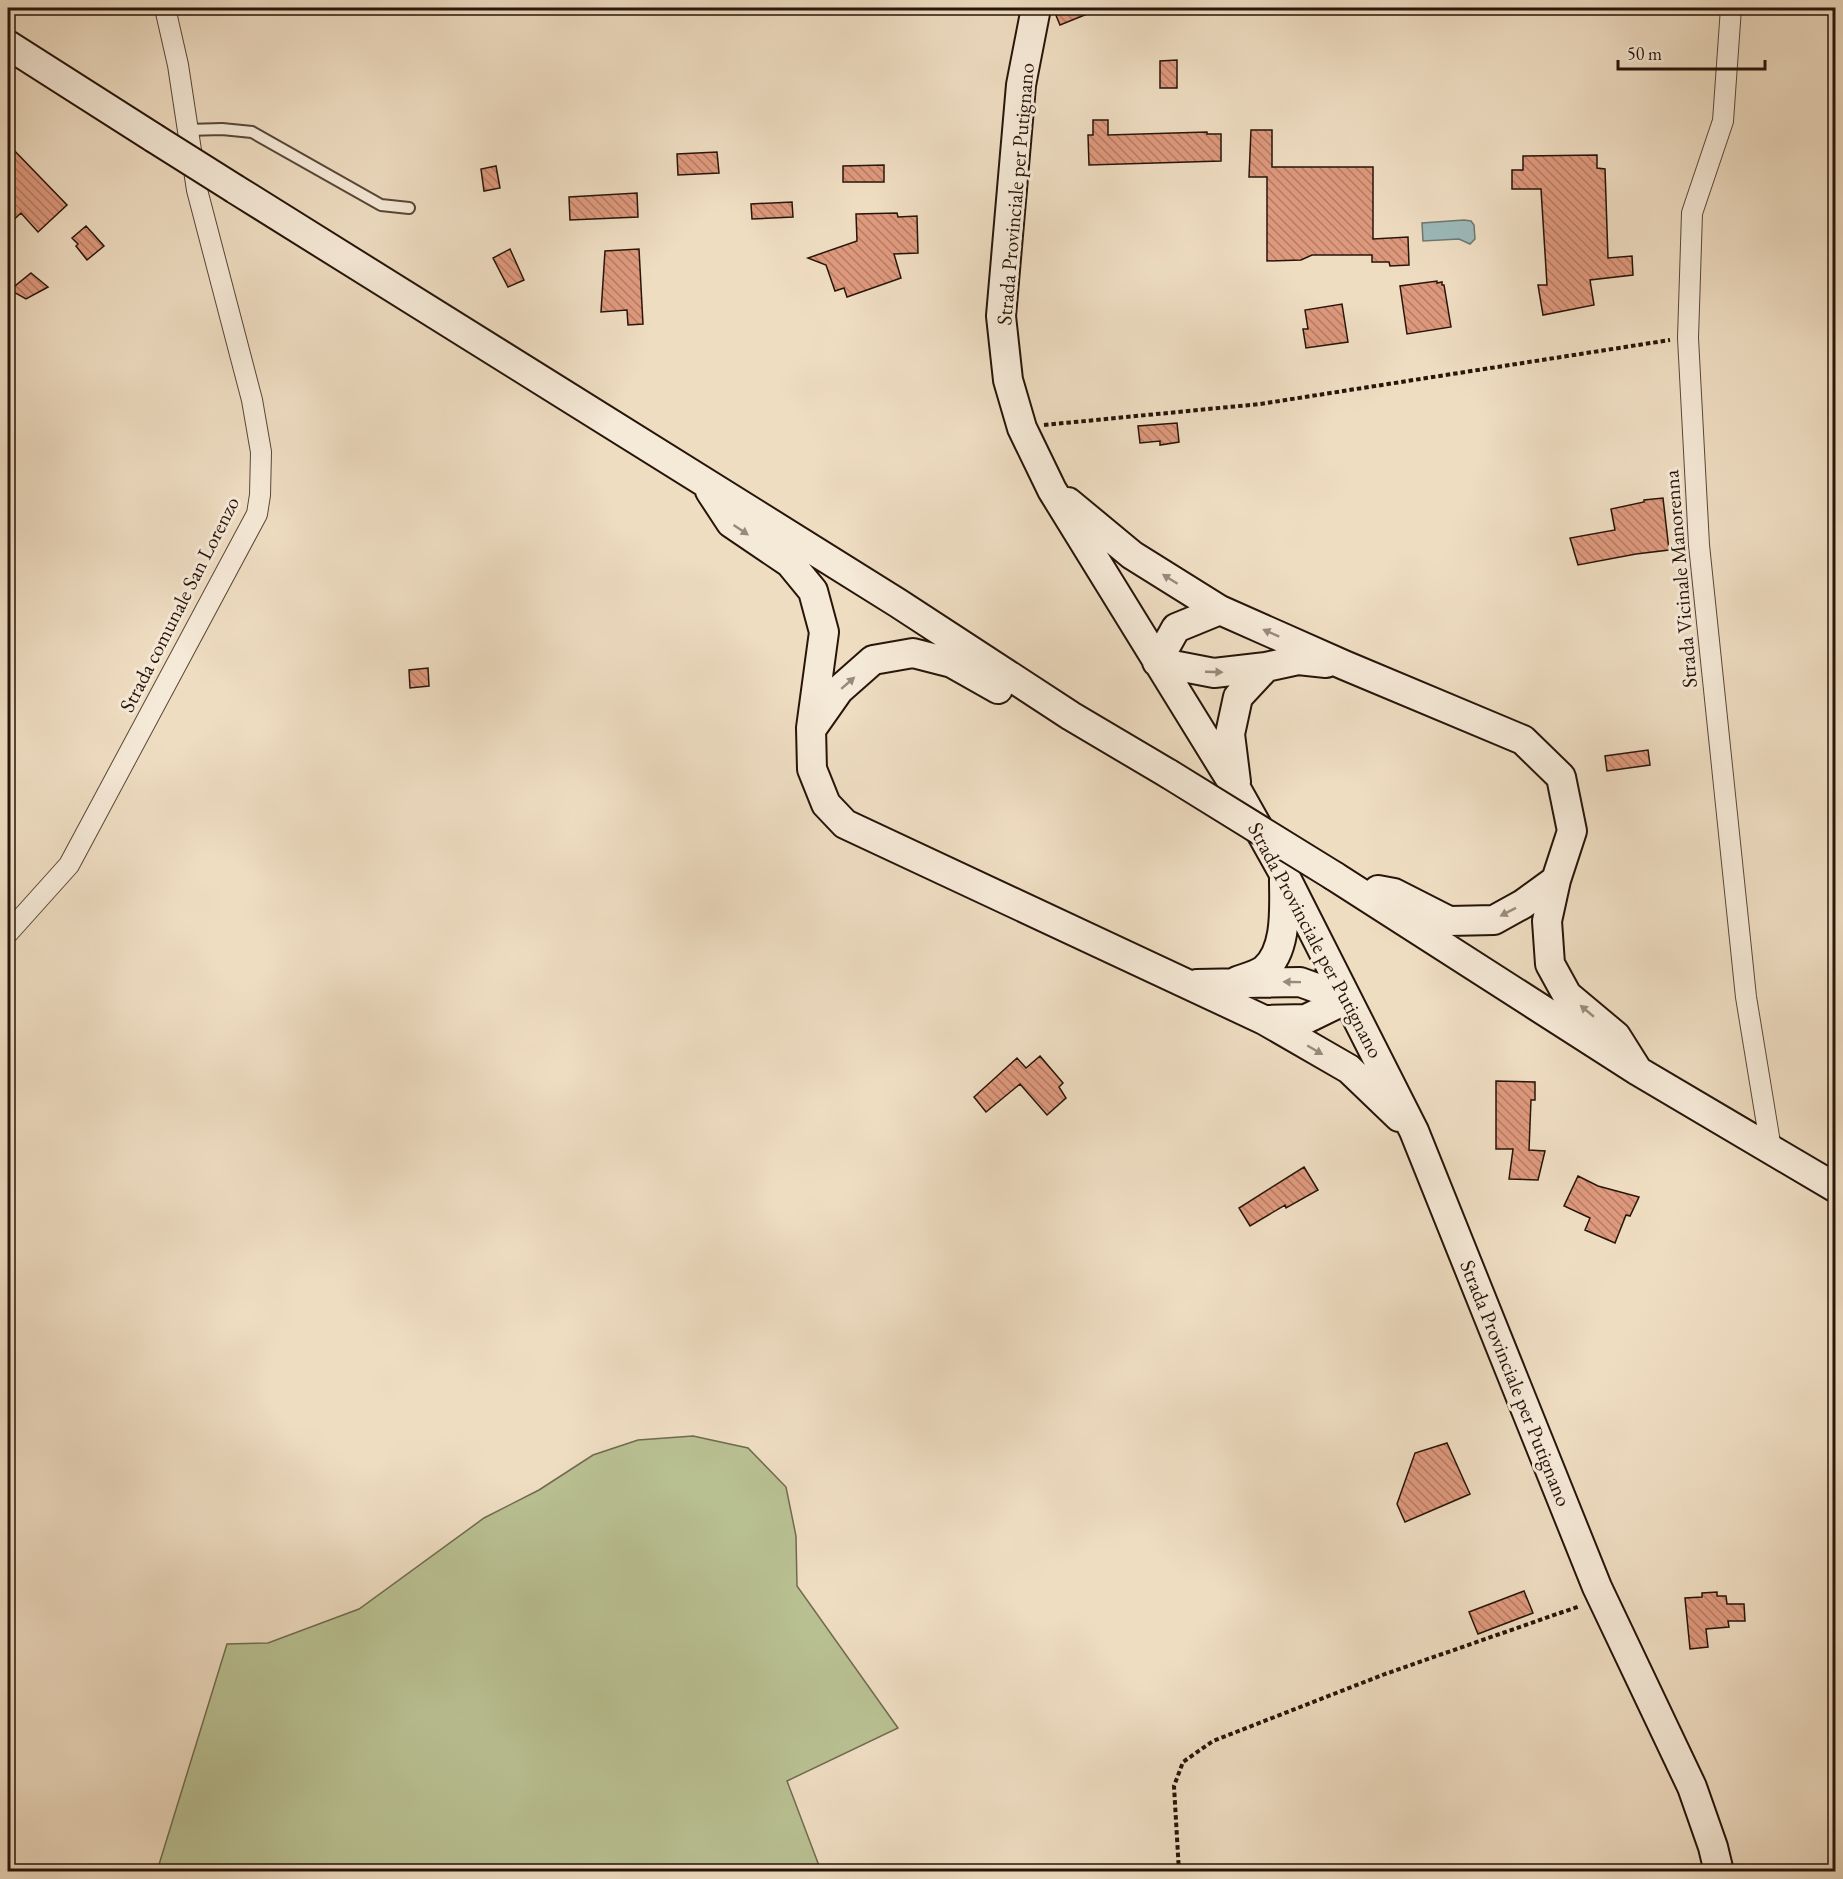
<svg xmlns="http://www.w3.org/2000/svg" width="1843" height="1879" font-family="'EB Garamond',serif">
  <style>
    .green { fill: #b9c193; stroke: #706b4e; stroke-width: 1.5 }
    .water { fill: #9cbabb; stroke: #6d7874; stroke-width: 1.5 }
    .building { fill: url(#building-back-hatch); stroke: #27150a; stroke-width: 1.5 }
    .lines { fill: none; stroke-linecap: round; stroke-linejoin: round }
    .lane-casing { stroke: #594738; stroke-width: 14 }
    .street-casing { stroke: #594738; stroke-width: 22 }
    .secondary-casing { stroke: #27150a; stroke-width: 32 }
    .path { stroke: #27150a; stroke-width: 4; stroke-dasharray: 4.5 3; stroke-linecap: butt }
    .lane { stroke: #f5e9d7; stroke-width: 10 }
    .street { stroke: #f5e9d7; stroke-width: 20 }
    .secondary { stroke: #f5e9d7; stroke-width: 28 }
    .secondary-bridge-casing { stroke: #27150a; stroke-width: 32; stroke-linecap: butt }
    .secondary-bridge { stroke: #f5e9d7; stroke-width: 28 }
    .oneway { fill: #988a7b }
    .labels { text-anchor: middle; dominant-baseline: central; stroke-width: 6; stroke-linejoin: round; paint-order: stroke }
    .street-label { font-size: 21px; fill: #27150a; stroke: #f5e9d7 }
  </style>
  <defs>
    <pattern id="building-back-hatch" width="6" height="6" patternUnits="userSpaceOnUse" patternTransform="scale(1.5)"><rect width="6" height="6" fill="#df997d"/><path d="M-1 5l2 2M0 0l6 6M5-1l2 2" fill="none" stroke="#b57c65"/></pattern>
  </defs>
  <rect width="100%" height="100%" fill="#efddc2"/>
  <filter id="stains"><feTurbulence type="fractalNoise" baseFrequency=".00333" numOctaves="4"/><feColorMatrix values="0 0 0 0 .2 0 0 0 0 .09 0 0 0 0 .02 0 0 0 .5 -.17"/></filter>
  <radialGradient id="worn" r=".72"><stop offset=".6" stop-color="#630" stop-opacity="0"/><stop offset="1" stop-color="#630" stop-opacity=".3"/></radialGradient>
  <!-- green -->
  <path class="green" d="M693 1436 748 1448 786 1487 796 1536 797 1586 898 1728 787 1781 821 1871H157L227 1644 268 1643 359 1609 484 1518 539 1490 593 1455 638 1440Z"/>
  <!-- water -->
  <path class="water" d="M1464 220 1471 221 1474 225 1475 239 1470 244 1459 239 1423 241 1422 223Z"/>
  <!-- building -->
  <path class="building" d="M1053 8H1102L1060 25Z
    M1177 60V88H1160V61Z
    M1093 120H1108V135L1207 132V134H1221V161L1089 165 1088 135H1093Z
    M1251 130H1272V167H1373V239L1408 237 1409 265 1390 266 1389 262H1372V255H1312L1301 260 1267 261V177H1249Z
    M8 144 67 205 38 232 21 213 8 225Z
    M717 152 719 173 678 175 677 154Z
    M1597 155V168L1605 169 1608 258 1632 256 1633 275 1590 280 1594 305 1543 315 1538 285H1547L1541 189H1512V170H1523V156Z
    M884 165V182H843V166Z
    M496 166 500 188 484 191 481 169Z
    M637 193 638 217 570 220 569 197Z
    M792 202 793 217 752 219 751 204Z
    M897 213 898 217 917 216 918 253 894 254 901 278 847 297 844 288 835 291 826 265 808 258 857 241 856 214Z
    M86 226 104 246 87 260 76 246 78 244 72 238Z
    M510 249 524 280 508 287 493 258Z
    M639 249 643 324 628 325 627 310 601 312 605 251Z
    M31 273 48 287 26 299 10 290Z
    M1437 281V283L1442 282V285H1444L1451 327 1407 334 1400 286Z
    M1342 304 1348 342 1306 348 1303 329H1308L1305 310Z
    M1177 423 1179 442 1160 445V441L1140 443 1138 426Z
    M1663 498 1669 550 1636 554 1578 565 1570 538 1615 530 1611 509 1644 502V500Z
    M428 668 429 686 410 688 409 670Z
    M1648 750 1650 765 1607 771 1605 756Z
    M1040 1056 1063 1083 1059 1087 1066 1098 1047 1115 1020 1084 986 1112 974 1097 1017 1058 1026 1068Z
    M1496 1081 1535 1082V1100H1531L1529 1150 1545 1151 1538 1180 1509 1179 1513 1149H1496Z
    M1304 1167 1318 1190 1286 1208 1285 1205 1250 1226 1239 1208Z
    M1578 1176 1598 1186 1639 1197 1630 1216 1626 1215 1615 1243 1585 1230 1590 1218 1564 1206Z
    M1447 1443 1470 1494 1405 1522 1397 1504 1415 1453Z
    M1524 1591 1533 1613 1478 1634 1469 1612Z
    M1717 1592V1596H1726L1727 1604H1744L1745 1621H1728L1729 1627 1706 1629 1708 1647 1690 1649 1685 1598 1702 1597V1593Z"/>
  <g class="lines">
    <defs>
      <path id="lane" d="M187 130 222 129 252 132 381 205 409 208"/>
      <path id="street" d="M1731 8 1723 121 1692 213 1688 338 1699 545 1746 997 1771 1149
        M8 933 69 865 257 514 260 495 261 452 252 400 197 190 178 65 165 8"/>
      <path id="secondary" d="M1036 8 1021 85 1001 316 1008 380 1022 428 1052 490 1237 790 1284 874 1414 1131 1597 1587 1692 1787 1713 1847 1719 1872
        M8 45 154 138
        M235 189 898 603 1071 716 1169 774
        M710 491 731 523 790 563 813 591 824 632 811 728 812 769 826 804 845 824 1264 1020 1349 1069 1399 1117
        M1068 502 1132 555 1220 610 1344 665 1523 740 1561 777 1572 831 1556 880 1547 921 1550 964 1567 995 1616 1036 1638 1071
        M1157 662 1214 673 1266 667 1298 660 1326 663
        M1157 662 1176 628 1220 610
        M813 727 839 690 873 660 913 653 952 663 998 689
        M1236 782 1230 734 1238 697 1266 667
        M1334 876 1638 1071 1836 1188
        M1378 890 1394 893 1449 921 1494 920 1523 904 1556 880
        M1237 981C1245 978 1257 975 1264 970 1288 950 1284 906 1284 879
        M1197 984 1300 982 1347 999
        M1264 1020 1306 1019 1347 999"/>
    </defs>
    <!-- lane casing -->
    <use href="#lane" class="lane-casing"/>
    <!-- street casing -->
    <use href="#street" class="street-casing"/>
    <!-- secondary casing -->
    <use href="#secondary" class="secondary-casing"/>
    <!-- path -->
    <path class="path" d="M1044 425 1260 404 1670 340
      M1179 1872 1174 1786 1183 1762 1213 1741 1385 1674 1580 1606"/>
    <!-- lane -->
    <use href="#lane" class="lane"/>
    <!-- street -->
    <use href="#street" class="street"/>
    <!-- secondary -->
    <use href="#secondary" class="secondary"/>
    <defs>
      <path id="secondary-bridge" d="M154 138 235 189
        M1169 774 1334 876"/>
    </defs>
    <!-- secondary-bridge casing -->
    <use href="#secondary-bridge" class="secondary-bridge-casing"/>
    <!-- secondary-bridge -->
    <use href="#secondary-bridge" class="secondary-bridge"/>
  </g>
  <!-- one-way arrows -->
  <defs><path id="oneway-solid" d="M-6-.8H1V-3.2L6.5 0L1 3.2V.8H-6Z" transform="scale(1.5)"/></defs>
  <g class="oneway">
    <use href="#oneway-solid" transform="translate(741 530) rotate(34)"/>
    <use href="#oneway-solid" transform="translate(1170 579) rotate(-148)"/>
    <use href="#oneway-solid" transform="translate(1271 633) rotate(-156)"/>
    <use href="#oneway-solid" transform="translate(1214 672) rotate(2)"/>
    <use href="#oneway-solid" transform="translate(848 683) rotate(-41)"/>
    <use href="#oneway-solid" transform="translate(1508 912) rotate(153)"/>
    <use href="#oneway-solid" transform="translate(1292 982) rotate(-179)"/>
    <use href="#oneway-solid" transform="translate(1587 1011) rotate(-140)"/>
    <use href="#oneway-solid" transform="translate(1315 1050) rotate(30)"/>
  </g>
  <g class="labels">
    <!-- street labels -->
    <g class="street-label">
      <text transform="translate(1015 194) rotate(-85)">Strada Provinciale per Putignano</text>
      <text transform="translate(1680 579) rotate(-95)">Strada Vicinale Manorenna</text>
      <text transform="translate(179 604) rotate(-63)">Strada comunale San Lorenzo</text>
      <text transform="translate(1316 940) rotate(62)">Strada Provinciale per Putignano</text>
      <text transform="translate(1516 1383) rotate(68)">Strada Provinciale per Putignano</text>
    </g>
  </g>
  <!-- margin -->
  <rect width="1843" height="1879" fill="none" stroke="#efddc2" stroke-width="30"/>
  <rect x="9" y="9" width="1825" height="1861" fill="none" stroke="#27150a" stroke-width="3"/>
  <rect x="15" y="15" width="1813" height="1849" fill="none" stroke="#27150a" stroke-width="1.5"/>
  <!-- scale -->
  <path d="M1618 60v9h147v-9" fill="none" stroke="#27150a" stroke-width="3"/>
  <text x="1627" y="60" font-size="18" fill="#27150a" stroke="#f5e9d7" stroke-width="4.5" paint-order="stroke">50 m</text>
  <rect width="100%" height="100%" filter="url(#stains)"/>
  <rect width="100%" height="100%" fill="url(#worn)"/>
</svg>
